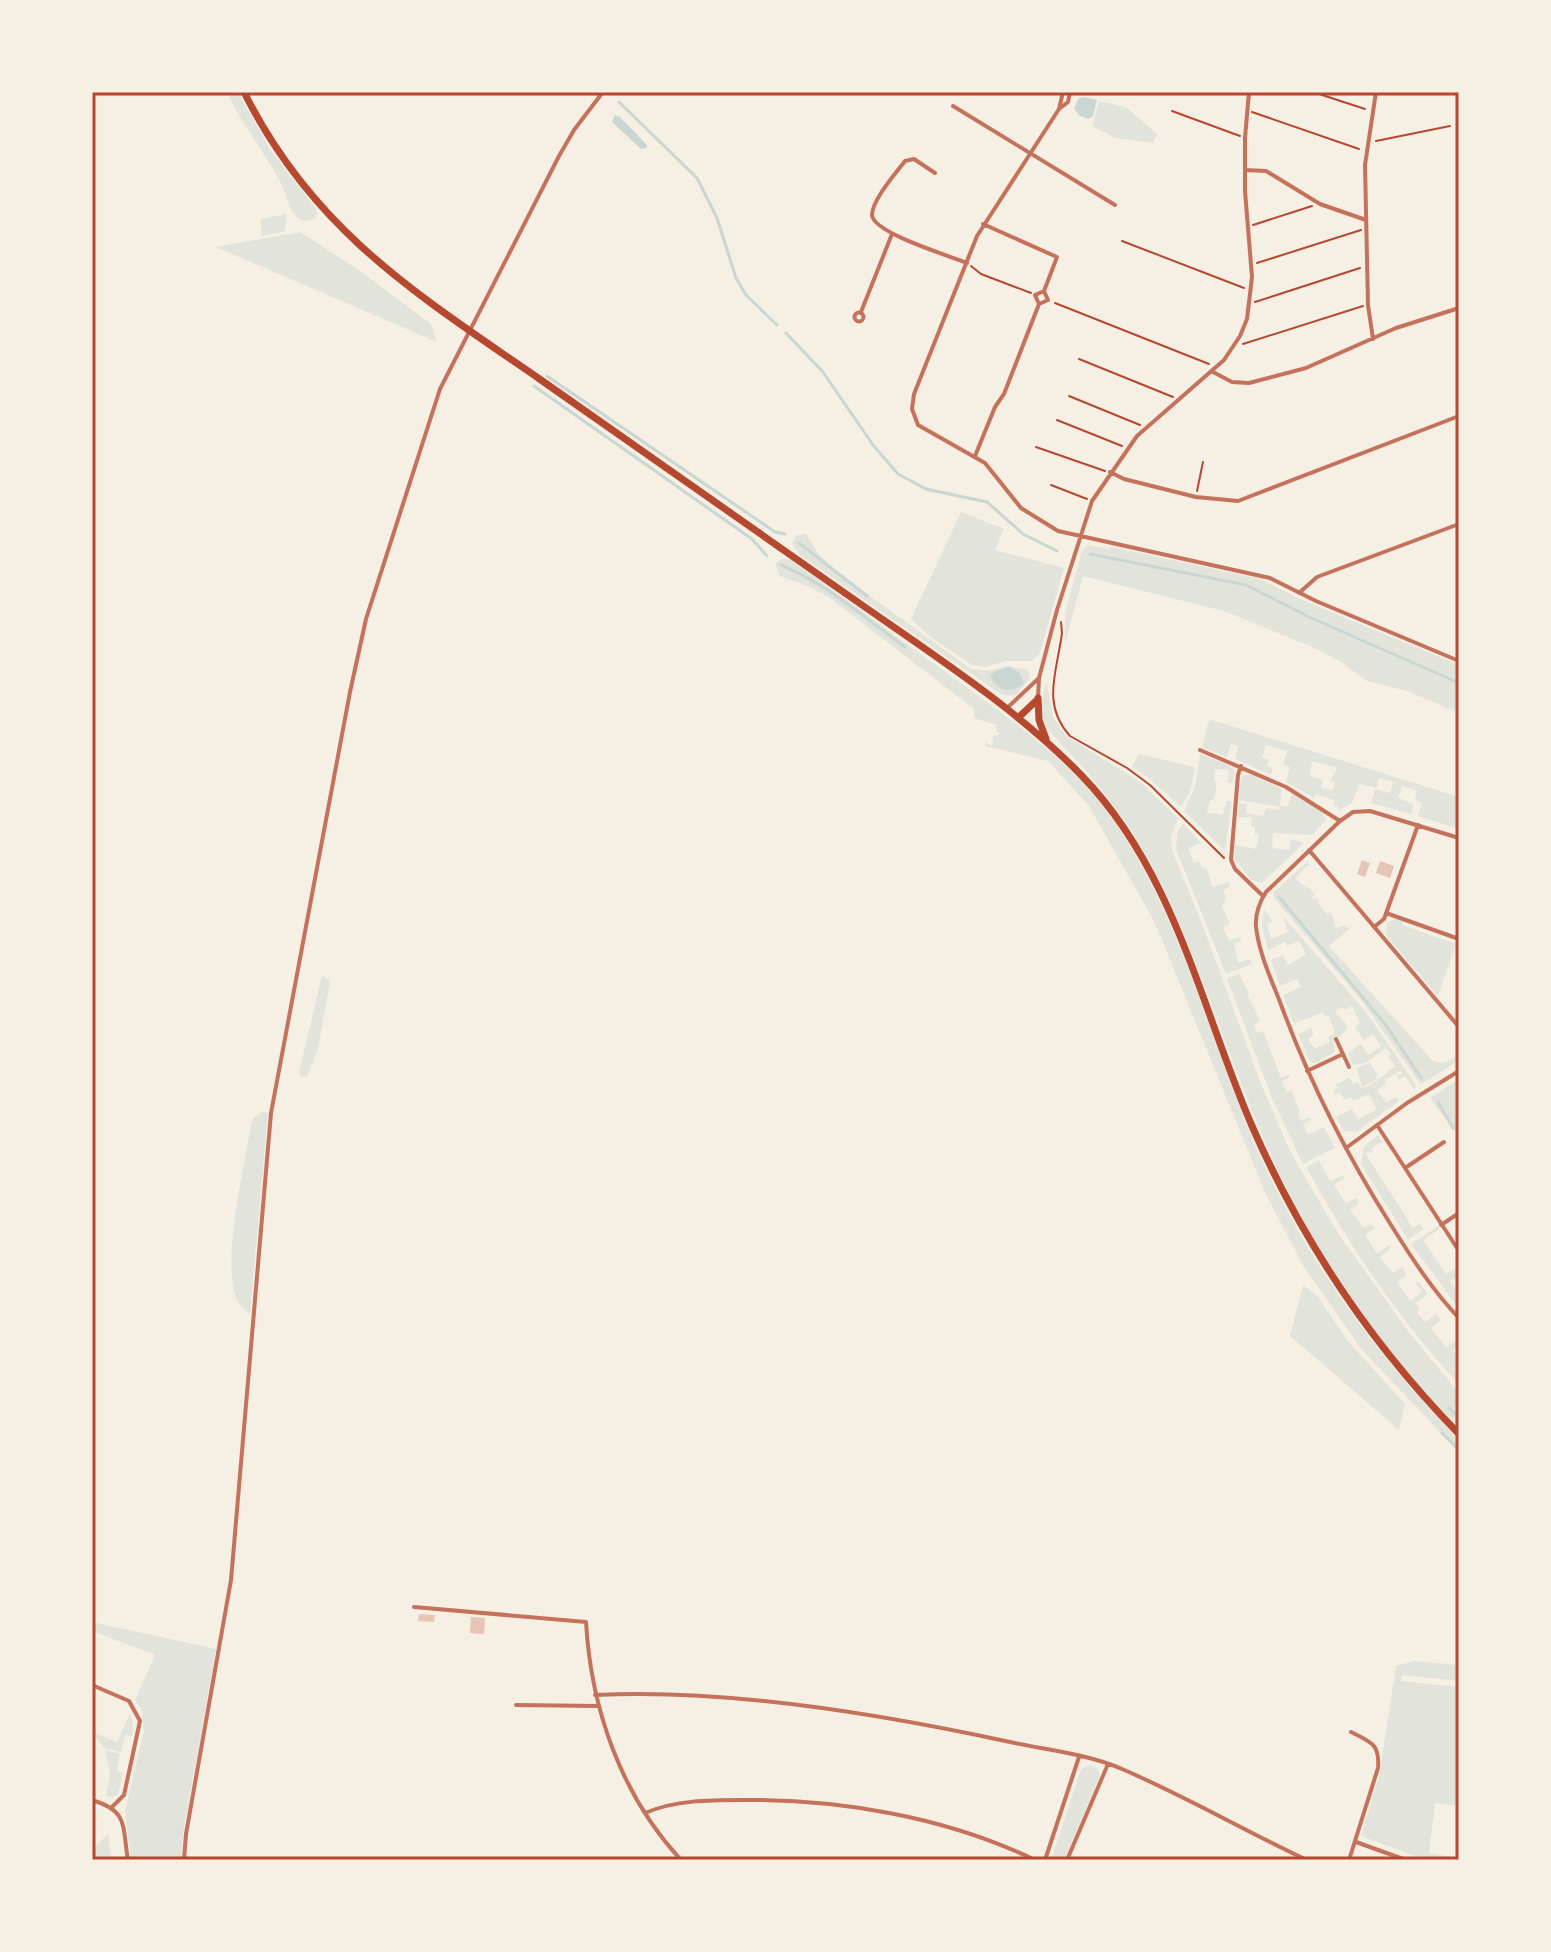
<svg xmlns="http://www.w3.org/2000/svg" width="1551" height="1952" font-family="Roboto,sans-serif">
  <style>
    .green { fill: #e2e4dc; fill-rule: evenodd }
    .water { fill: #c9d6d2 }
    .lines { fill: none; stroke-linecap: round; stroke-linejoin: round }
    .stream { stroke: #c9d6d2; stroke-width: 3 }
    .building { fill: #e6c5b7 }
    .path { stroke: #b5482f; stroke-width: 2 }
    .minor { stroke: #c5725c; stroke-width: 4 }
    .primary { stroke: #b5482f; stroke-width: 7 }
    .neatline { fill: none; stroke: #b5482f; stroke-width: 3 }
  </style>
  <rect width="100%" height="100%" fill="#f6efe4"/>
  <!-- green -->
  <path class="green" d="M227 92H238L269 148 317 210 316 217C310 221 304 223 298 218 288 211 287 195 282 185 265 153 242 125 227 92Z
    M1099 101 1126 107 1157 134 1153 143 1116 138 1092 126Z
    M287 214 285 231 262 236 260 219Z
    M300 232 360 271 431 324 437 342 216 247Z
    M961 512 1004 529 995 550 1064 568 1040 653 1032 661H1006L985 667 972 665 932 638 911 619Z
    M806 534 819 555 840 574 971 669 988 671 1007 666 1028 670 1030 678 1016 695 1009 696 999 693 800 555 792 543 797 535Z
    M1087 545 1111 549 1112 547 1260 579 1300 599 1459 665V713L1407 691 1367 681 1341 662 1317 649 1224 611 1083 576 1065 644V613L1082 551Z
    M781 559 791 560C842 596 892 634 943 670 1002 714 1067 756 1111 817 1183 918 1209 1042 1259 1154 1307 1261 1377 1356 1459 1440V1452L1362 1350 1302 1264 1264 1190 1155 923 1089 806 1048 761 985 746 987 738V744L992 745 993 736 1001 734 996 731V725L974 718V709L830 598 810 587 780 576 775 564Z
    M1047 684 1053 717 1066 736 1139 781 1178 818 1171 837 1172 851 1201 921 1261 1084 1290 1151 1339 1235 1411 1335 1459 1393V1427C1371 1341 1302 1233 1256 1120 1221 1036 1195 948 1153 867 1135 833 1112 802 1088 773 1074 756 1055 741 1044 722L1041 707 1045 685Z
    M1209 719 1459 797V829L1418 816 1422 803 1415 800 1417 791 1402 786 1398 798 1414 804 1411 814 1371 803 1375 789 1390 793 1393 782 1379 778 1376 788 1360 784 1352 803 1340 810 1338 806H1334V800L1316 794 1314 798 1286 782 1290 767 1283 765 1287 751 1266 745 1262 757 1269 760 1267 766 1273 768 1271 775 1235 759 1238 746 1231 744 1227 757 1202 747ZM1312 761 1337 768 1330 781 1335 783 1333 790 1321 788 1323 780 1310 776Z
    M1139 754 1195 767 1190 792 1181 807 1149 778 1132 767Z
    M1200 754 1228 765 1234 770 1233 783H1228L1229 770 1215 769 1214 781 1217 782 1214 800H1210L1207 813 1224 814 1223 807 1226 806V801H1232L1225 851 1184 811 1195 786Z
    M1244 775H1251L1282 789 1280 806 1287 807 1292 794 1321 811 1326 819 1313 835 1273 833 1272 848 1289 850 1291 839 1304 843 1262 883 1251 880 1235 859V845L1256 849 1259 835 1255 834V827L1251 826 1252 818 1238 817 1239 803 1247 804 1246 813 1263 816 1266 808 1279 810 1280 807 1239 800 1241 779Z
    M1183 823 1201 843 1188 848 1194 863 1199 861 1202 868 1206 867 1213 887 1229 882 1230 887 1223 890 1226 897 1222 907 1230 924 1223 927 1229 941 1240 937 1241 941 1234 944 1238 963 1250 959 1252 964 1226 974 1176 849 1177 833Z
    M1307 862 1312 867 1308 865 1295 878C1302 886 1309 886 1315 894L1312 897 1315 900 1317 898 1319 901 1318 903 1327 914 1331 912 1336 928 1345 925 1348 928 1351 927 1329 946 1431 1059C1440 1066 1448 1063 1456 1056V1062L1423 1083 1419 1082 1362 1001 1273 897V893Z
    M1269 900 1366 1012 1416 1085 1414 1089 1405 1076 1399 1080 1396 1075 1402 1074 1400 1071 1385 1080 1386 1083 1377 1090 1386 1103 1396 1097 1399 1101 1356 1132 1344 1131 1336 1117 1352 1109 1358 1119 1377 1110 1369 1094 1353 1101 1351 1097 1344 1100 1340 1093 1335 1095 1333 1091 1337 1089 1336 1084 1350 1078 1353 1084 1358 1082 1361 1088 1371 1085 1395 1066 1388 1056 1391 1054 1386 1048 1365 1063 1353 1065 1348 1053 1361 1044 1369 1055 1381 1046 1373 1034 1364 1040 1355 1027 1360 1023 1352 1006 1345 1010 1342 1007 1335 1012 1348 1026 1342 1035 1333 1040 1335 1052 1316 1063 1310 1062 1298 1034 1312 1028 1313 1035 1308 1040 1315 1049 1330 1042 1328 1037 1335 1033 1329 1016 1325 1017 1323 1012 1294 1024 1283 995 1301 987 1297 979 1280 986 1271 960 1283 955 1288 965 1306 954 1299 941 1287 946 1285 942 1268 950 1262 927 1264 909 1273 921 1267 924 1271 939 1288 932 1283 916Z
    M1394 919 1403 921 1402 925 1456 944 1438 996 1386 935 1387 923Z
    M1239 974 1249 993 1247 994 1260 1020 1254 1024 1257 1033 1263 1031 1281 1078 1289 1075 1290 1077 1282 1081 1287 1092 1291 1090 1300 1112 1298 1114 1301 1121 1310 1117 1311 1120 1303 1124 1308 1134 1324 1127 1335 1148 1303 1164 1272 1098 1227 979Z
    M322 975 330 981 318 1049 307 1077H301L299 1073Z
    M1370 1063 1378 1075 1375 1077 1377 1079 1362 1087 1357 1068Z
    M1459 1079V1131H1454L1430 1098Z
    M262 1112 268 1113 250 1314C245 1311 240 1306 237 1300 221 1262 244 1168 251 1125L253 1118Z
    M1378 1135 1383 1141 1371 1149 1373 1152 1365 1153 1413 1228 1420 1224 1423 1229 1408 1240 1361 1164 1364 1147Z
    M1319 1160 1330 1181 1343 1175 1345 1178 1334 1185 1346 1203 1356 1198 1359 1204 1350 1210 1364 1228 1372 1224 1375 1228 1365 1235 1377 1253 1390 1245 1391 1247 1380 1258 1393 1273 1403 1267 1406 1275 1397 1282 1410 1301 1422 1292 1415 1282 1418 1281 1428 1294 1415 1303 1420 1310 1417 1313 1425 1322 1436 1314 1441 1320 1431 1328 1446 1347 1459 1338V1343L1453 1351 1459 1356V1384C1399 1320 1348 1244 1306 1167Z
    M1438 1226 1440 1229 1423 1240 1446 1274 1459 1266V1275L1450 1281 1459 1294V1309L1411 1244Z
    M1303 1285 1318 1297 1347 1340 1405 1404 1399 1430 1290 1336Z
    M92 1622 216 1649 183 1833 181 1860H131L125 1811 144 1731 142 1711 135 1700 155 1655 92 1631Z
    M1414 1661 1459 1665V1681L1402 1675 1401 1681 1459 1687V1806L1435 1803 1429 1853 1459 1858V1860H1426L1361 1836 1379 1777 1396 1666Z
    M130 1713 133 1722 132 1736 125 1735 121 1752 104 1748 92 1732 117 1742Z
    M105 1750 120 1754 117 1771 123 1773 118 1794 113 1797 106 1796 110 1773Z
    M1090 1765 1097 1768 1100 1775 1064 1860H1051L1081 1769Z
    M108 1834 112 1860 92 1855V1850Z"/>
  <!-- water -->
  <path class="water" d="M1084 97 1097 100 1093 116 1089 119 1080 116 1074 109 1078 99Z
    M615 115 620 117 647 145 646 148 641 149 612 122Z
    M1009 667 1019 672 1024 683C1011 695 997 691 990 676L994 672Z"/>
  <g class="lines">
    <!-- stream -->
    <path class="stream" d="M619 102 697 178 717 218 736 278 746 295 777 325
      M786 333 823 372 873 445 898 474 926 489 987 502 1023 534 1057 551
      M547 376 775 532 785 534
      M534 386 752 539 767 556
      M799 543 867 596
      M1090 554 1246 585 1309 617 1459 683
      M781 565C827 584 865 618 905 647
      M1279 897 1385 1024 1421 1078
      M1438 1102 1453 1128
      M1449 1408 1459 1418
      M1442 1433 1459 1450"/>
  </g>
  <!-- building -->
  <path class="building" d="M1362 860 1370 863 1365 877 1357 874Z
    M1380 861 1394 866 1390 878 1376 873Z
    M419 1614 435 1615 434 1622 418 1621Z
    M471 1617 485 1618 484 1634 470 1633Z"/>
  <g class="lines">
    <!-- path -->
    <path class="path" d="M1313 92 1365 109
      M1172 111 1240 136
      M1252 112 1359 149
      M1376 141 1450 126
      M1253 225 1312 206
      M1122 241 1244 288
      M1257 263 1361 230
      M971 266 981 274 1031 293
      M1255 302 1360 268
      M1055 303 1209 364
      M1243 344 1363 306
      M1079 359 1173 397
      M1069 396 1140 425
      M1057 420 1122 446
      M1036 447 1105 471
      M1051 485 1087 499
      M1197 491 1203 462
      M1061 622 1062 633C1057 672 1041 704 1070 736L1127 768 1150 785 1224 858"/>
    <!-- minor -->
    <path class="minor" d="M1070 92 1068 102 1059 109 977 236 914 394 912 409 918 425 985 463 1021 508 1058 531 1270 578 1316 601 1459 661
      M953 106 1115 205
      M1059 109 1063 92
      M1245 170 1266 171 1320 204 1366 220
      M935 173 914 159 905 161C896 173 872 200 872 215 873 233 950 256 967 263
      M983 224 1057 257 1044 291
      M1044 291 1048 300 1039 304 1035 295Z
      M861 312 892 234
      M854.5 317a4.5 4.5 0 1 1 9 0a4.5 4.5 0 1 1-9 0Z
      M1373 339 1368 305 1365 165 1376 92
      M1213 372 1232 382 1249 383 1306 368 1396 328 1459 308
      M975 456 995 407 1004 394 1039 304
      M1110 472 1124 479 1196 497 1238 501 1459 416
      M1299 593 1317 577 1459 524
      M1038 698 1039 678 1057 610 1092 501 1137 436 1224 360 1240 336 1247 319 1252 277 1245 191V138L1249 92
      M1006 709 1039 678
      M1200 750 1286 787 1340 821
      M1241 766 1238 775 1231 860 1235 869 1263 896
      M1459 838 1370 811 1353 812 1340 821 1266 892C1259 903 1255 915 1256 927 1259 953 1271 979 1280 1002 1309 1081 1346 1154 1391 1225 1411 1257 1433 1291 1459 1318
      M1309 850 1459 1027
      M1386 913 1459 939
      M1374 927 1384 919 1418 825
      M1343 1054 1349 1067
      M1307 1071 1343 1054 1336 1039
      M1377 1125 1459 1251
      M1346 1148 1407 1103 1459 1071
      M1405 1168 1444 1142
      M1441 1225 1459 1213
      M414 1607 586 1622C591 1709 621 1795 681 1860
      M92 1685 129 1701 140 1721 124 1795 112 1807
      M595 1695C727 1688 881 1714 1010 1742 1046 1750 1088 1754 1122 1769 1185 1796 1245 1831 1307 1860
      M516 1705 598 1706
      M92 1800C129 1811 122 1826 128 1860
      M645 1813C675 1800 710 1800 742 1800 840 1799 946 1817 1035 1860
      M1356 1842 1406 1860
      M184 1860 186 1834 231 1580 271 1113 350 692 366 619 440 389 559 156 574 130 603 92
      M1045 1860 1079 1757
      M1067 1860 1108 1764
      M1349 1860 1378 1768C1380 1744 1371 1742 1351 1732"/>
    <!-- primary -->
    <path class="primary" d="M244 92C313 231 418 295 541 380 648 455 755 530 862 605 935 656 1021 712 1082 776 1175 872 1201 1008 1252 1126 1302 1241 1371 1344 1459 1434
      M1038 698 1039 720 1046 739
      M1018 718 1037 700"/>
  </g>
  <!-- border -->
  <rect width="1551" height="1952" fill="none" stroke="#f6efe4" stroke-width="188"/>
  <rect x="94" y="94" width="1363" height="1764" class="neatline"/>
</svg>
